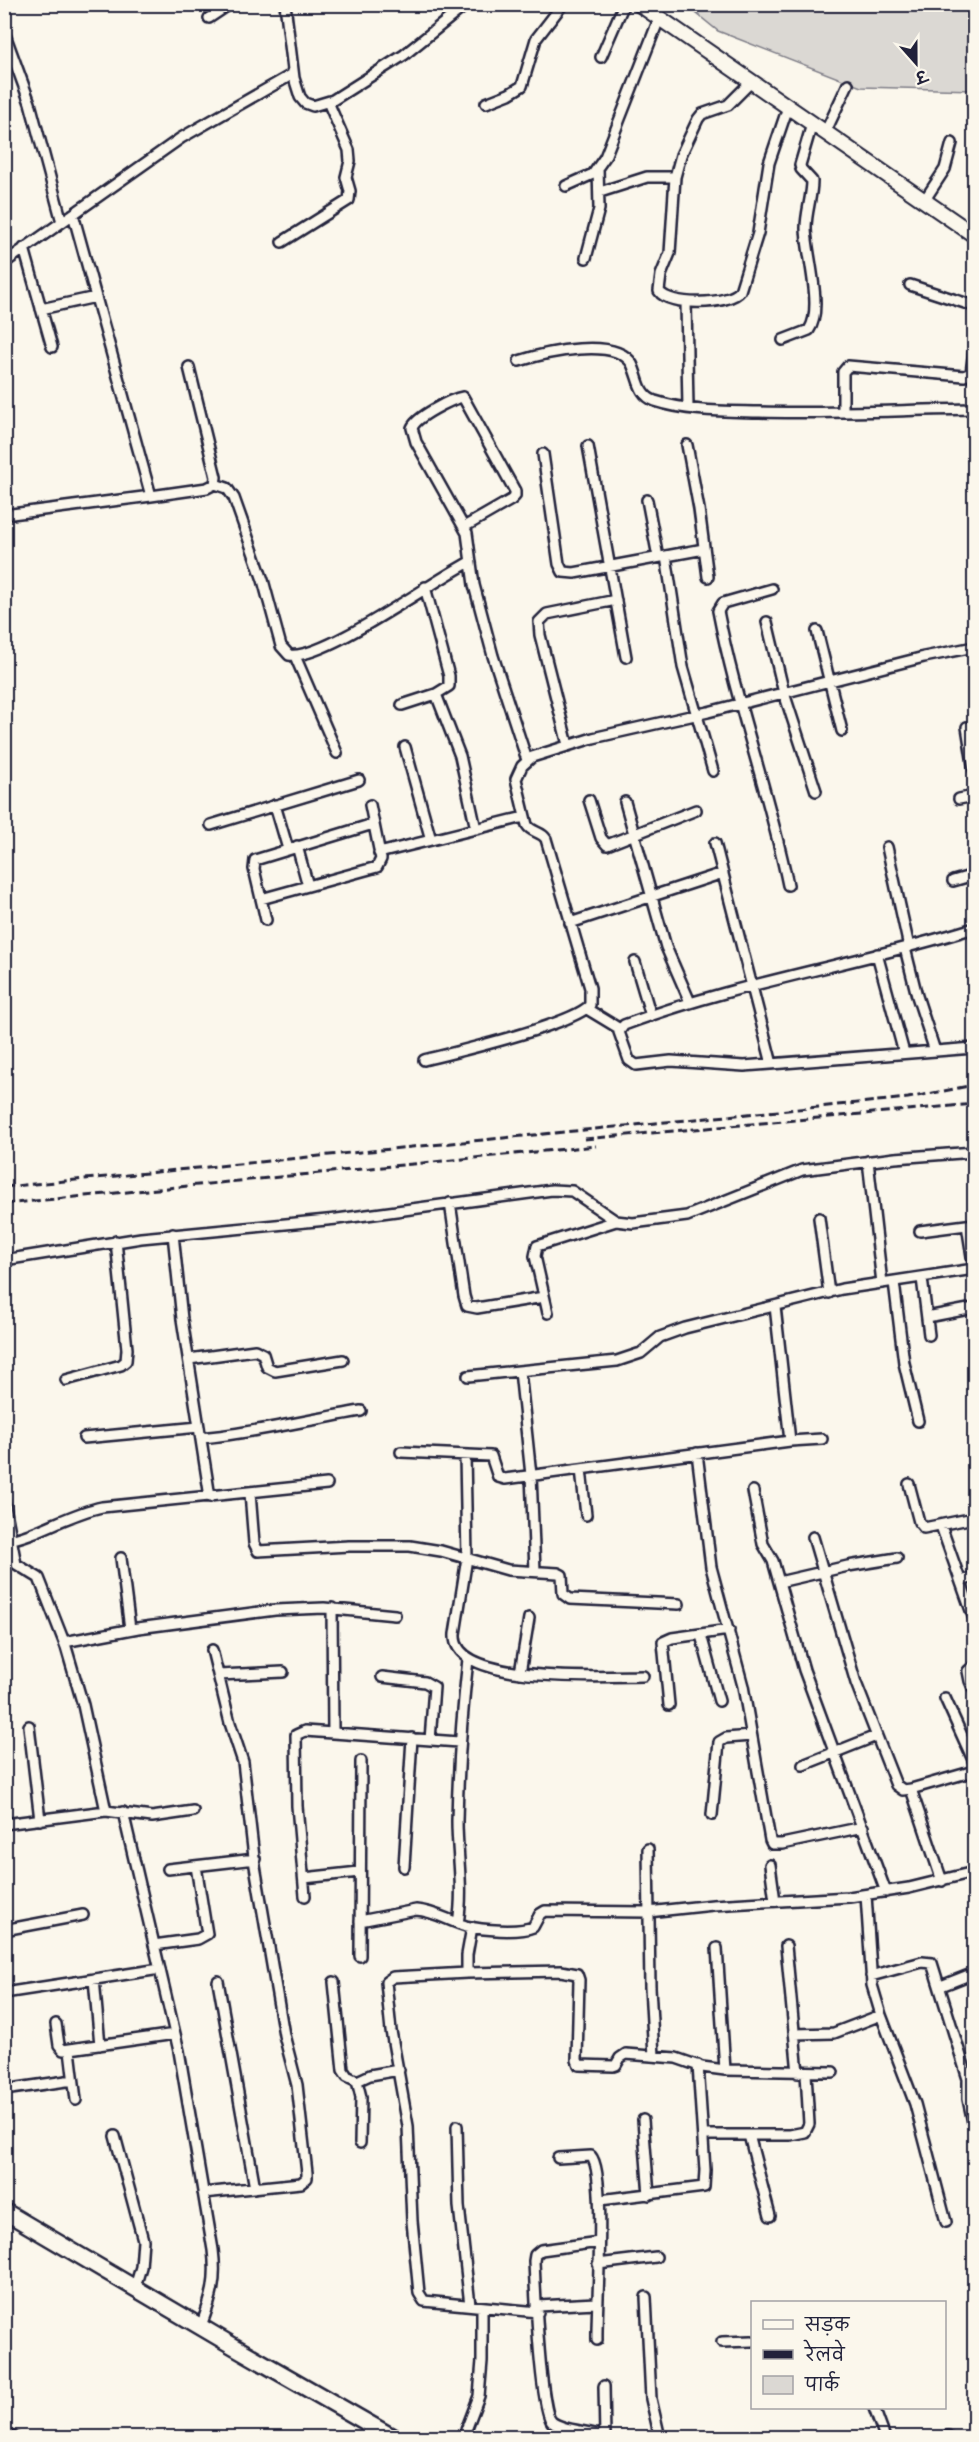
<svg xmlns="http://www.w3.org/2000/svg" width="979" height="2442" font-family="'Indie Flower','Playpen Sans Deva',sans-serif">
  <style>
    .green { fill: #dbd8d3; stroke: #7e7d87; stroke-width: 1.5 }
    .lines { fill: none; stroke-linecap: round; stroke-linejoin: round }
    .street-casing { stroke: #22223b; stroke-width: 14 }
    .secondary-casing { stroke: #22223b; stroke-width: 18 }
    .primary-casing { stroke: #22223b; stroke-width: 20 }
    .street { stroke: #fbf7ec; stroke-width: 9 }
    .secondary { stroke: #fbf7ec; stroke-width: 14 }
    .primary { stroke: #fbf7ec; stroke-width: 15 }
    .rail { stroke: #22223b; stroke-width: 3; stroke-dasharray: 9 4.5; stroke-linecap: butt }
  </style>
  <rect width="100%" height="100%" fill="#fbf7ec"/>
  <filter id="ink" filterUnits="userSpaceOnUse"><feTurbulence type="fractalNoise" baseFrequency=".0167" numOctaves="2"/><feDisplacementMap in="SourceGraphic" scale="12" xChannelSelector="R" yChannelSelector="G"/><feConvolveMatrix kernelMatrix="1 2 1 2 8 2 1 2 1" color-interpolation-filters="sRGB"/></filter>
  <g filter="url(#ink)">
    <!-- green -->
    <path class="green" d="M686 5H974V90L861 87 718 31Z"/>
    <g class="lines">
      <defs>
        <path id="street" d="M285 4 294 78 300 97 305 103 313 106 333 100 404 55 467 4
          M209 18 230 4
          M4 32 30 103 62 222
          M601 57 624 4
          M751 82 728 105 702 114 698 119 681 155 675 177 670 253 661 275 659 291C669 307 730 305 740 291L758 233 769 163 788 107
          M486 103 509 94 522 86 536 39 563 4
          M825 133 848 84
          M566 186 593 174 605 157 659 19
          M600 192 647 177H675
          M924 201 945 169 952 143
          M73 214 151 496
          M282 242 349 200 350 191 346 177 350 161 349 150 328 102
          M24 248 52 347
          M586 258 599 209 598 167
          M4 263 181 138 293 74
          M910 285 974 306
          M686 302 688 408
          M41 309 96 297
          M783 340 809 330C824 309 806 252 806 228 806 212 812 197 812 181L801 169 800 165 812 124
          M519 361C544 353 616 336 632 364 639 378 638 395 655 401 689 412 725 411 760 412 831 414 903 410 974 409
          M843 412V372L848 366 964 376 971 373 974 350
          M687 445 699 509 708 577
          M588 446 626 657
          M543 454 559 564 563 572 574 573 704 549
          M215 484 227 488 234 498 263 580 281 646 289 655C323 661 434 580 470 562
          M647 500 658 557
          M4 515 151 496 207 488 215 484 216 477 189 367
          M464 527 511 500 515 496V491L463 397C451 399 416 417 412 428L416 442 467 533 474 585 493 656 527 760
          M666 556 683 667 713 771
          M772 589 723 603 718 611C736 704 769 792 788 885
          M767 622 784 693 816 791
          M817 631 842 731
          M295 656 337 753
          M436 694 460 756 476 829
          M402 705 436 694 449 686V676L425 587
          M967 727 974 770
          M568 745 540 635 539 622 547 614 616 600
          M405 747 431 840
          M959 799 974 796
          M589 800 601 838 607 845 696 810
          M625 802 666 947 690 1002
          M275 805 288 849
          M211 825 359 780
          M715 843 772 1064
          M297 846 308 886
          M887 847 909 947
          M379 853 524 817
          M953 881 974 875
          M261 899 377 867 381 859 370 805
          M266 920 254 869 255 860 373 824
          M570 923 723 873
          M974 928C859 964 739 982 624 1025L619 1032 629 1060 636 1065 671 1061 744 1066 974 1048
          M905 948 917 996 935 1051
          M877 954 904 1053
          M635 962 651 1016
          M587 1009 620 1029
          M424 1060C456 1052 572 1025 590 1005V988L546 839C541 831 532 833 527 825L516 779 522 766 532 757 593 738 708 712 924 657 974 647
          M868 1161 882 1283
          M450 1203 464 1296 467 1306 477 1308 544 1297
          M819 1218 829 1293
          M967 1225 974 1269
          M920 1231 974 1224
          M173 1234 182 1319 210 1497
          M4 1260 141 1238 337 1219 552 1190 572 1191 616 1221 633 1223 687 1216 802 1170 895 1158 974 1152
          M922 1278 929 1335
          M894 1282 904 1363 918 1421
          M775 1306 790 1441
          M548 1313 535 1256 537 1246 616 1221
          M927 1317 974 1308
          M189 1359 255 1350 263 1354 267 1367 275 1371 343 1360
          M520 1371 531 1475 535 1571
          M468 1376 617 1361 641 1353 660 1337 685 1328 842 1289 974 1269
          M66 1380 121 1365 126 1361 127 1349 116 1241
          M84 1438 199 1427
          M201 1438C255 1433 307 1420 361 1411
          M401 1452 491 1456 498 1477 505 1479 790 1441 822 1439
          M697 1453 711 1567 743 1686 770 1840 772 1844H782L863 1827
          M465 1455 467 1558 455 1634C451 1686 608 1676 643 1676
          M581 1469 586 1515
          M909 1484 919 1522 924 1528 974 1518
          M753 1491 763 1544 773 1561 804 1670 886 1892
          M250 1493 254 1543 258 1551 349 1546H410L441 1551 508 1570 558 1573 562 1575 563 1594 570 1599 679 1604
          M4 1501 16 1564 39 1578 66 1647 83 1705 106 1811
          M941 1526 974 1619
          M813 1537 856 1683 896 1785 903 1790 911 1789 974 1771
          M4 1541C39 1535 67 1514 102 1507L327 1484
          M121 1558 130 1629
          M961 1581 974 1577
          M779 1582 848 1566 897 1558
          M332 1608 333 1733
          M701 1635 719 1701
          M64 1642 138 1628 275 1610 324 1608 395 1615
          M974 1666 968 1671 970 1681 974 1690
          M520 1673 529 1618
          M218 1675 283 1672
          M382 1677 425 1682 434 1687 430 1740
          M945 1698 974 1762
          M669 1705 663 1642 672 1638 729 1630
          M29 1726 40 1820
          M803 1765 876 1736
          M911 1789 942 1881
          M123 1812 179 2051 213 2250C217 2281 212 2297 201 2326
          M712 1815 719 1742 726 1738 751 1736
          M4 1824 106 1811 152 1817 193 1811
          M648 1849 650 1987 654 2056
          M770 1865 775 1901
          M404 1867 412 1738
          M168 1869 255 1859
          M304 1878 359 1872
          M866 1895 872 1985 881 2015 915 2104 946 2222
          M305 1896 297 1806 296 1735 305 1731 459 1742
          M360 1921 416 1910C434 1911 449 1921 466 1926 482 1930 518 1933 533 1927L540 1914 545 1911 648 1912 713 1905 849 1897 909 1888 974 1872
          M458 1923C464 1889 457 1855 457 1821 458 1766 462 1713 468 1659
          M472 1927 467 1955V1973L561 1971 577 1974 579 1980 577 2060 579 2065 613 2066 616 2065 620 2058 626 2054 676 2058 702 2067 725 2070 833 2072
          M4 1930 83 1915
          M154 1945 198 1939 207 1934 196 1866
          M786 1946 798 2073
          M717 1948 725 2070
          M360 1956 361 1761
          M467 1973 393 1977 386 1982 391 2031 408 2126 412 2221 419 2293 424 2301 538 2312
          M871 1976 922 1962 932 1963 968 2079V2099L974 2127
          M94 1979 100 2045
          M218 1981 255 2188
          M334 1982 343 2070 347 2076 357 2081 361 2097 360 2143
          M941 1986 974 1973
          M4 1993 160 1969
          M56 2024 59 2045 63 2050 175 2034
          M794 2034 834 2033 881 2015
          M70 2050 76 2100
          M357 2081 370 2075 399 2070
          M4 2090 73 2080
          M643 2120 649 2195
          M457 2126 459 2206 470 2305
          M703 2135H790L805 2132 809 2124 806 2073
          M749 2135 770 2216
          M115 2136 143 2240 141 2267 135 2287
          M558 2158 591 2156C607 2173 596 2309 597 2340
          M203 2193 301 2183 307 2178V2173L297 2085 284 2035 255 1866 243 1762 230 1723 212 1650
          M600 2200 704 2187 705 2170 698 2065
          M599 2242 541 2250 535 2255 534 2261C535 2284 540 2412 552 2422 564 2432 592 2430 606 2438
          M598 2264 656 2257
          M646 2297 651 2399 660 2438
          M538 2306 596 2303
          M722 2342 752 2341
          M604 2386 605 2437
          M874 2408 885 2438
          M4 2432 15 2438
          M948 2436 950 2438
          M363 2438 370 2424
          M463 2438 479 2396 482 2361V2307"/>
        <path id="secondary" d="M639 4 974 235"/>
        <path id="primary" d="M4 2211 235 2347 394 2438"/>
      </defs>
      <!-- street casing -->
      <use href="#street" class="street-casing"/>
      <!-- secondary casing -->
      <use href="#secondary" class="secondary-casing"/>
      <!-- primary casing -->
      <use href="#primary" class="primary-casing"/>
      <!-- street -->
      <use href="#street" class="street"/>
      <!-- secondary -->
      <use href="#secondary" class="secondary"/>
      <!-- primary -->
      <use href="#primary" class="primary"/>
      <!-- rail -->
      <path class="rail" d="M584 1139 974 1104
        M4 1187 788 1110 908 1098 974 1085
        M4 1204 596 1146"/>
    </g>
  </g>
  <!-- margin -->
  <rect width="979" height="2442" fill="none" stroke="#fbf7ec" stroke-width="24"/>
  <rect x="12" y="12" width="955" height="2418" fill="none" stroke="#22223b" stroke-width="2" filter="url(#ink)"/>
  <!-- legend -->
  <rect x="751" y="2301" width="195" height="108" fill="#fbf7ec" stroke="#a4a2a5" stroke-width="1.5"/>
  <rect x="763" y="2320" width="30" height="9" fill="#fbf7ec" stroke="#a4a2a5" stroke-width="1.5"/>
  <text x="805" y="2331" font-size="18" fill="#22223b">सड़क</text>
  <rect x="763" y="2350" width="30" height="9" fill="#22223b" stroke="#a4a2a5" stroke-width="1.5"/>
  <text x="805" y="2361" font-size="18" fill="#22223b">रेलवे</text>
  <rect x="763" y="2376" width="30" height="18" fill="#dbd8d3" stroke="#a4a2a5" stroke-width="1.5"/>
  <text x="805" y="2391" font-size="18" fill="#22223b">पार्क</text>
  <!-- north arrow -->
  <g transform="translate(916 63) rotate(159)" stroke="#fbf7ec" stroke-width="4.5" paint-order="stroke">
  <path d="M0-4.5L10 22L0 15L-10 22Z" fill="#22223b"/>
  <text y="-9" font-size="16" font-weight="bold" text-anchor="middle" fill="#22223b">उ</text>
  </g>
</svg>
